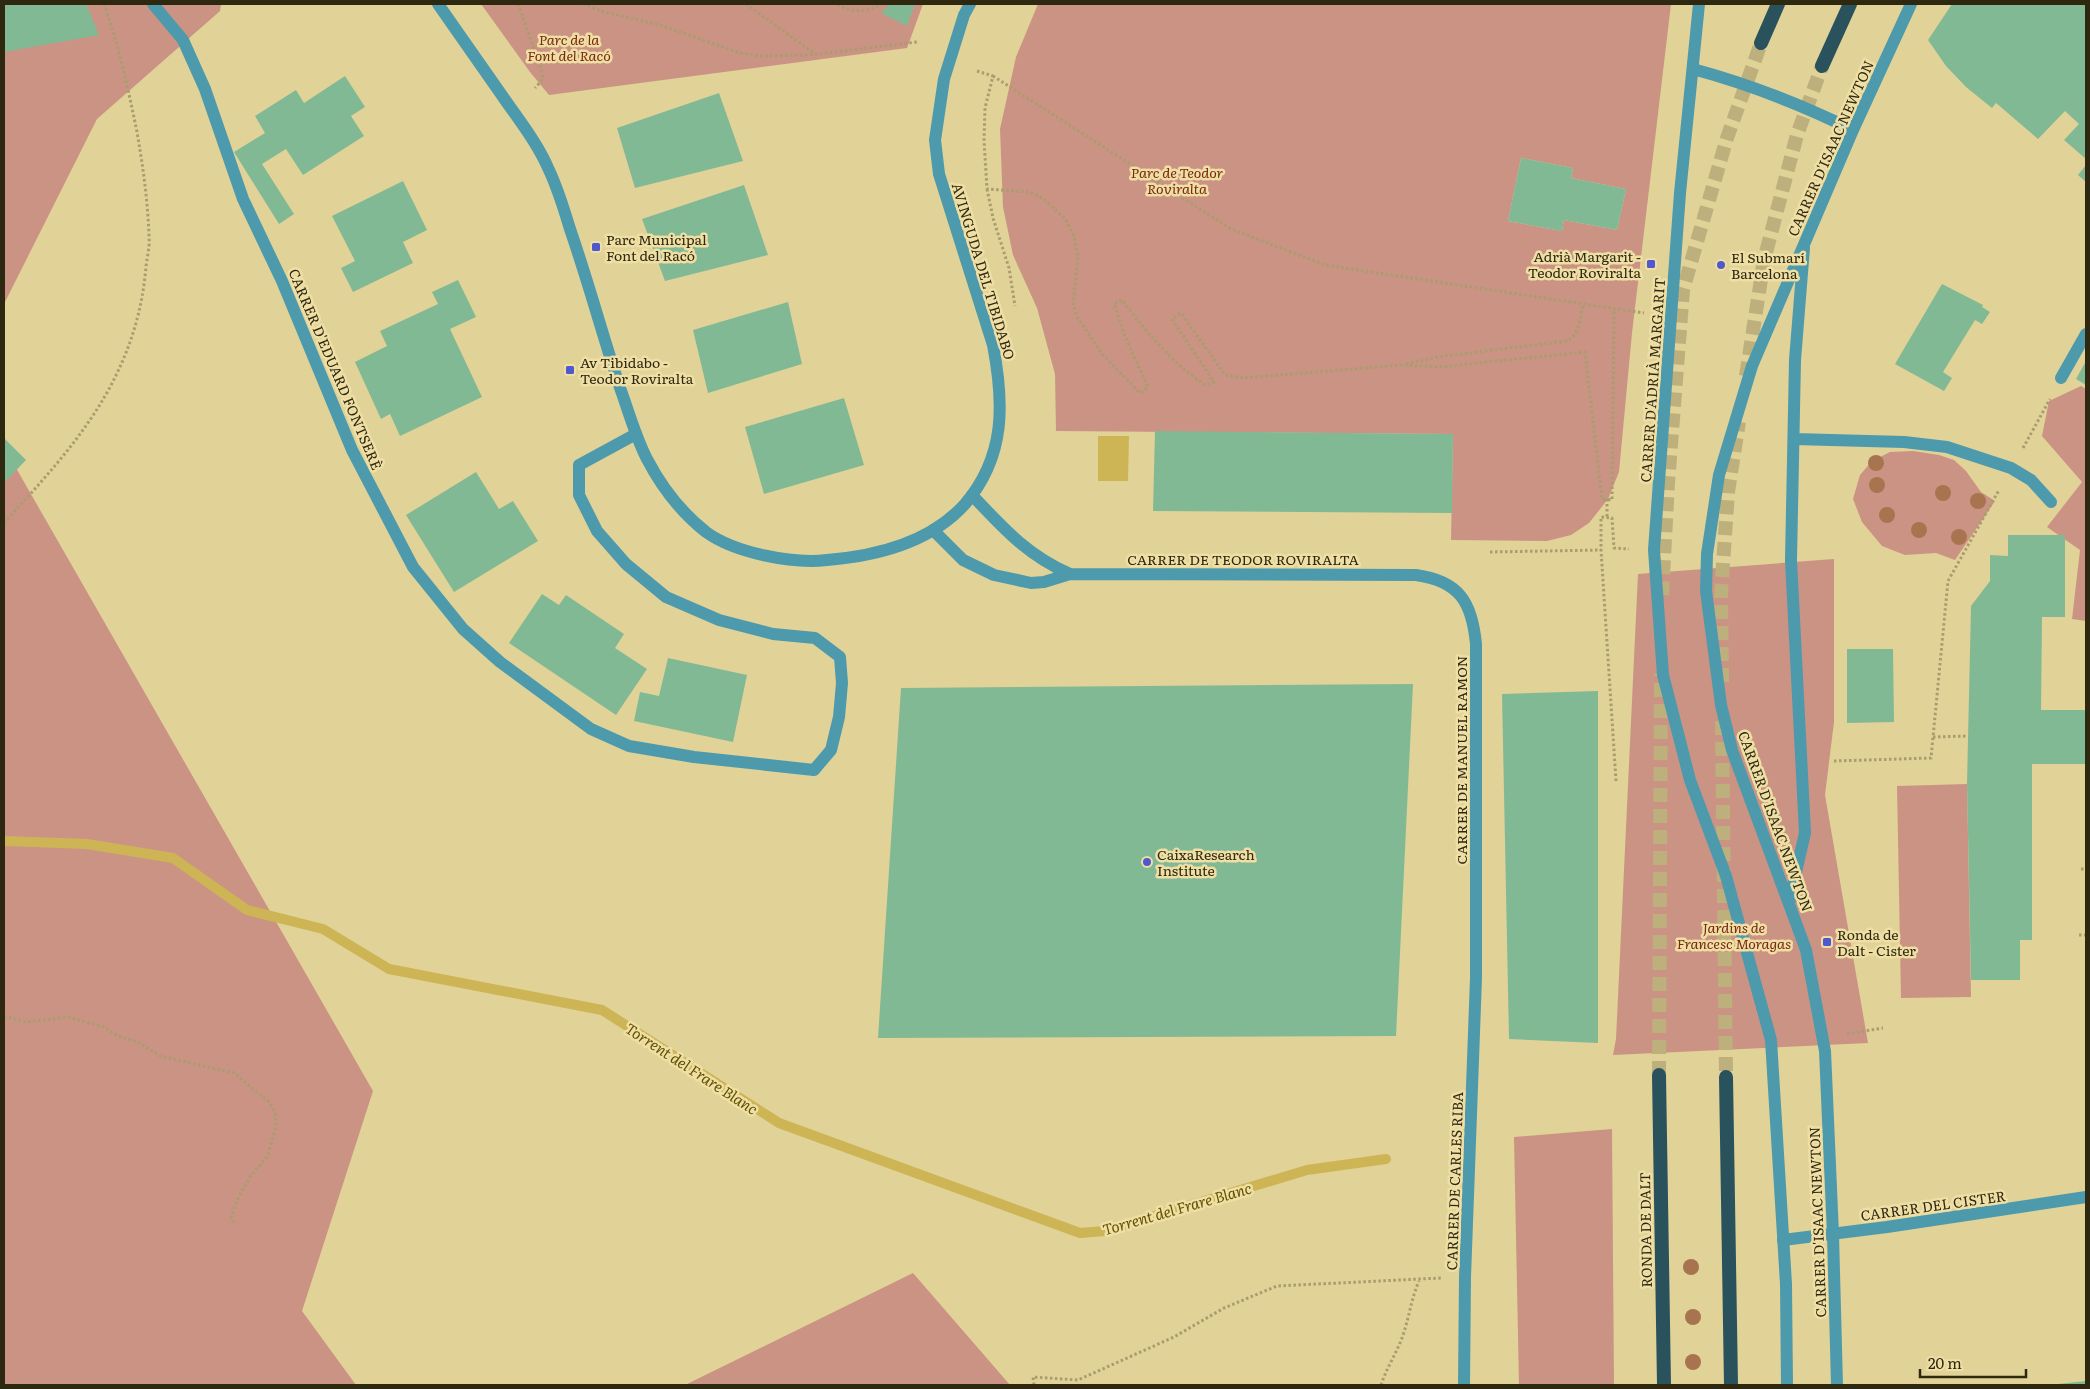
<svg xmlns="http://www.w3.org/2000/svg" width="2090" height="1389" font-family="Literata,serif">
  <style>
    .green { fill: #cb9384; fill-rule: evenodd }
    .water { fill: #cdb556 }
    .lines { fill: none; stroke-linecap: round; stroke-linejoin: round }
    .stream { stroke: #cdb556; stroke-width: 10 }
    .building { fill: #82b995 }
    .trunk-tunnel { stroke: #bdb07d; stroke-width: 14; stroke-dasharray: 14 7; stroke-linecap: butt }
    .path { stroke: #a99d6e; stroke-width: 3; stroke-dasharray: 2.5 2.5; stroke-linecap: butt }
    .service { stroke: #4d9aac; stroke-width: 12 }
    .minor { stroke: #4d9aac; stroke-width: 12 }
    .tertiary { stroke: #4d9aac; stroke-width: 12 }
    .trunk { stroke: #29525c; stroke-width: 14 }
    .tree { fill: #a8744f }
    .poi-dot { fill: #5058ce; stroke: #efdfa4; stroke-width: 2 }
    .labels { text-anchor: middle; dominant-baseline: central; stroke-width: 5; stroke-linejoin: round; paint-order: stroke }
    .park-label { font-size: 14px; font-style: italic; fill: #7a2813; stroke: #efdfa4 }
    .street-label { font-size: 14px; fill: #2e2811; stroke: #efdfa4 }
    .poi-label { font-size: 14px; fill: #2e2811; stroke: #efdfa4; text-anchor: start }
    .water-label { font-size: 15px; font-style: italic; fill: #615102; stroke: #efdfa4 }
  </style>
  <rect width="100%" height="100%" fill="#e1d298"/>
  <!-- green -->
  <path class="green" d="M4 4H221L220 11 97 119 4 304Z
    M481 4H923L907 48 549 95 530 72Z
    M1038 4H1671L1632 333 1619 472 1608 499 1589 523 1571 535 1547 541 1451 540 1453 434 1056 431 1055 374 1037 308 1013 255 1003 207 1000 129 1016 57ZM1521 158 1573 168 1571 178 1626 189 1617 230 1564 220 1562 231 1508 221Z
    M2081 386 2086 389V621L2072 619 2080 550 2047 527 2082 482 2042 436 2049 401Z
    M4 447 373 1091 302 1311 356 1385H4Z
    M1913 451 1939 455 1954 460 1966 471 1981 492 1995 501 1955 560 1936 553 1905 555 1882 546 1862 522 1853 499 1860 475 1872 461 1890 452Z
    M1834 559V722L1825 795 1868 1043 1613 1055 1616 1039 1638 574Z
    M1967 784 1971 997 1901 998 1897 786Z
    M1612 1129 1614 1385H1519L1514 1137Z
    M913 1273 1010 1385H685Z"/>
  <!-- water -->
  <path class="water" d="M1098 436H1129L1128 481H1098Z"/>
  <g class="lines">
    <!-- stream -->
    <path class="stream" d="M4 841 87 844 173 858 247 910 323 929 389 969 602 1010 779 1123 1080 1233 1105 1231 1307 1170 1386 1159"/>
  </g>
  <!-- building -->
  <path class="building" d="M4 4H86L99 35 4 52Z
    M890 4H915L907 26 881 13Z
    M1952 4H2086V159L2064 140 2079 124 2065 111 2038 139 1996 103 1992 108 1966 87 1946 66 1928 40Z
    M345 76 365 107 351 116 364 136 303 175 286 149 262 164 294 214 279 224 234 152 265 133 255 116 296 90 304 103Z
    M719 93 743 161 635 188 617 128Z
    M1521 158 1573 168 1571 178 1626 189 1617 230 1564 220 1562 231 1508 221Z
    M2086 165V182L2078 175Z
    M403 181 427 230 403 242 413 263 353 292 341 268 355 261 332 216Z
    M744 185 768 255 665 281 642 219Z
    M458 280 476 317 450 329 482 397 400 436 390 414 381 419 355 362 387 346 380 331 438 304 432 292Z
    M1942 284 1983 305 1982 307 1990 312 1982 324 1975 320 1943 372 1952 378 1944 391 1895 364Z
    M788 302 802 364 708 393 693 330Z
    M2086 361V385L2076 379Z
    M844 398 864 465 764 494 745 427Z
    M1155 431 1453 434 1452 513 1153 511Z
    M4 438 26 460 4 483Z
    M476 472 499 509 513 501 538 541 454 592 406 515Z
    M2008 535H2065V617H2042L2041 710H2086V764H2032V940H2020V980H1971L1967 784 1971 606 1990 581V555L2008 556Z
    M542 594 559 605 566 595 624 634 615 648 647 669 616 715 509 643Z
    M1847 649H1893L1894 722 1847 723Z
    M668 658 747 675 733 742 634 721 640 692 659 696Z
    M1413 684 1396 1036 878 1038 901 688Z
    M1598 691V1043L1509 1039 1502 694Z
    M2086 1381V1385H2058V1384Z"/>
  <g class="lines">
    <!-- trunk-tunnel -->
    <path class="trunk-tunnel" d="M1746 376 1764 260 1797 135 1822 66
      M1662 595 1668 483 1683 290 1727 138 1761 43
      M1722 682 1721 594 1728 492 1739 422
      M1722 721 1726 1077
      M1659 1075 1661 674"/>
    <!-- path -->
    <path class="path" d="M518 4 541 68 543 79 535 88
      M583 4 601 11 660 25 740 53 758 56 809 55 917 42
      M746 4 815 54
      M838 4C851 13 867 13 881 4
      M977 71 993 76 985 108 984 140 987 189 1030 192 1044 199 1066 220 1074 236 1078 257 1073 303 1077 317 1103 355 1140 393 1148 387 1124 334 1114 304 1122 300C1147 333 1171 362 1205 385L1214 382 1172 319 1181 313 1225 375 1243 378 1402 365 1439 367 1585 352 1602 499 1612 500 1614 309
      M993 76 1231 229 1325 265 1644 313
      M987 189 993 218 1009 268 1015 306
      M1406 364 1438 357 1567 341C1580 335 1580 317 1583 304
      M2023 448 2050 399
      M1607 499V517
      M4 523C42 481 81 440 109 389 130 350 142 312 146 267 147 257 150 247 149 237 148 202 143 167 137 132 128 88 119 46 104 4
      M1490 552 1601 550
      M1933 737 1968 736
      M1834 761 1931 758 1948 581 1999 490
      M1616 781 1601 550V517L1612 518 1614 548 1629 549
      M2081 869H2086
      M2079 935H2086
      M4 1016 26 1022 68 1017 104 1027 118 1036 138 1042 160 1056 234 1073 269 1102 275 1113 276 1127 267 1157 250 1177 237 1200 231 1218 236 1225
      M1847 1034 1883 1028
      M1034 1385 1033 1377 1078 1380 1174 1337 1224 1308 1277 1286 1441 1278
      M1381 1385C1386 1369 1396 1354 1402 1338 1409 1319 1411 1299 1419 1281"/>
    <!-- service -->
    <path class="service" d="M1794 439 1904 442 1947 447 2011 468 2031 480 2051 502
      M1789 903 1805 833 1791 560 1795 360 1804 248"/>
    <!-- minor -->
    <path class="minor" d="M153 4 183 40 205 89 243 199 282 281 352 450 413 567 463 629 500 662 591 729 629 746 694 757 814 770 831 750 839 717 842 683 840 657 815 638 773 634 719 620 666 597 626 564 597 531 579 495V465L636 434
      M2061 378 2086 334
      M972 495C1003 528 1027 555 1070 574
      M933 530 963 560 994 575 1031 583 1044 582 1070 574 1416 575C1460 581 1472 603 1476 644V978L1465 1277 1464 1385
      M1783 1240 1887 1227 2086 1197"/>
    <!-- tertiary -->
    <path class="tertiary" d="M438 4C459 34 480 64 501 94 518 119 537 142 549 170 558 189 564 209 570 229 588 281 602 333 619 385 628 409 635 436 647 459 661 486 682 513 706 532 735 553 792 564 827 560 877 556 930 543 965 504 1006 456 1004 403 993 345L939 174 935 140 944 79 964 15 970 4
      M1699 4 1680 193 1654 550 1663 675 1690 780 1726 876 1771 1040 1786 1284 1787 1385
      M1693 69C1749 84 1802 105 1853 130
      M1837 1385 1833 1234 1825 1051 1806 950 1732 750 1721 705 1706 591 1707 554 1719 475 1752 366 1853 130 1911 4"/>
    <!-- trunk -->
    <path class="trunk" d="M1761 43 1778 4
      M1822 66 1850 4
      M1659 1075 1664 1385
      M1726 1077 1731 1385"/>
  </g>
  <!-- trees -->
  <g class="tree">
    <circle cx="1876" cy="463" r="8"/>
    <circle cx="1877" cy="485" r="8"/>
    <circle cx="1943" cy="493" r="8"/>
    <circle cx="1978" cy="501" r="8"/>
    <circle cx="1887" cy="515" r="8"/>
    <circle cx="1919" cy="530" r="8"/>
    <circle cx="1959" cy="537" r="8"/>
    <circle cx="1691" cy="1267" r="8"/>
    <circle cx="1693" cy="1317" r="8"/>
    <circle cx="1693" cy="1362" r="8"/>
  </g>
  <!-- markers -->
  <g class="poi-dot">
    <rect x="591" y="242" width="10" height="10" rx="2.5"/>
    <rect x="1646" y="259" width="10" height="10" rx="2.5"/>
    <circle cx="1721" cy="265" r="5"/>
    <rect x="565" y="365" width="10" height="10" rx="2.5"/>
    <circle cx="1147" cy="862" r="5"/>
    <rect x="1822" y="937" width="10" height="10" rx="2.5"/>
  </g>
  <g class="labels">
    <!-- park labels -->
    <g class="park-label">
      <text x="569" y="39">Parc de la<tspan x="569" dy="16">Font del Racó</tspan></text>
      <text x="1177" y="172">Parc de Teodor<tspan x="1177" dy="16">Roviralta</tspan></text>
      <text x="1734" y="927">Jardins de<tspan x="1734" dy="16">Francesc Moragas</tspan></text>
    </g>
    <!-- street labels -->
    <g class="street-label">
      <text transform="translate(1830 148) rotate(-66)">CARRER D'ISAAC NEWTON</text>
      <text transform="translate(984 271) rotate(73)">AVINGUDA DEL TIBIDABO</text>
      <text transform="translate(336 369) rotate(67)">CARRER D'EDUARD FONTSERÈ</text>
      <text transform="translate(1652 380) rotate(-86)">CARRER D'ADRIÀ MARGARIT</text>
      <text x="1243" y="559">CARRER DE TEODOR ROVIRALTA</text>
      <text transform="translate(1461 760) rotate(-90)">CARRER DE MANUEL RAMON</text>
      <text transform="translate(1776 821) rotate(70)">CARRER D'ISAAC NEWTON</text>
      <text transform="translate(1454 1181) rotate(-88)">CARRER DE CARLES RIBA</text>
      <text transform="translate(1933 1205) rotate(-8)">CARRER DEL CISTER</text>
      <text transform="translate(1817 1222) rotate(-92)">CARRER D'ISAAC NEWTON</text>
      <text transform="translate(1645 1230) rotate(-91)">RONDA DE DALT</text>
    </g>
    <!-- poi labels -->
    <g class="poi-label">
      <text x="606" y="239">Parc Municipal<tspan x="606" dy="16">Font del Racó</tspan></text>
      <text x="1641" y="256" text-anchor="end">Adrià Margarit -<tspan x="1641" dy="16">Teodor Roviralta</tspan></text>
      <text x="1731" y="257">El Submarí<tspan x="1731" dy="16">Barcelona</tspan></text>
      <text x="580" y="362">Av Tibidabo -<tspan x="580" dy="16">Teodor Roviralta</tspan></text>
      <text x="1157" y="854">CaixaResearch<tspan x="1157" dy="16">Institute</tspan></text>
      <text x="1837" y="934">Ronda de<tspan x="1837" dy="16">Dalt - Cister</tspan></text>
    </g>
    <!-- water labels -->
    <g class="water-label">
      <text transform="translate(692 1068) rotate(33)">Torrent del Frare Blanc</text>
      <text transform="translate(1177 1208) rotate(-16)">Torrent del Frare Blanc</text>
    </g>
  </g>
  <!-- border -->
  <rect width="2090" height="1389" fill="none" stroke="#2e2811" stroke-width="10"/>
  <!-- scale -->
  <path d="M1920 1369v8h106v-8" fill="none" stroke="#2e2811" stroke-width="2.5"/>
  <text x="1928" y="1369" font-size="15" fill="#2e2811" stroke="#efdfa4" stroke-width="4" paint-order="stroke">20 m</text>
</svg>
